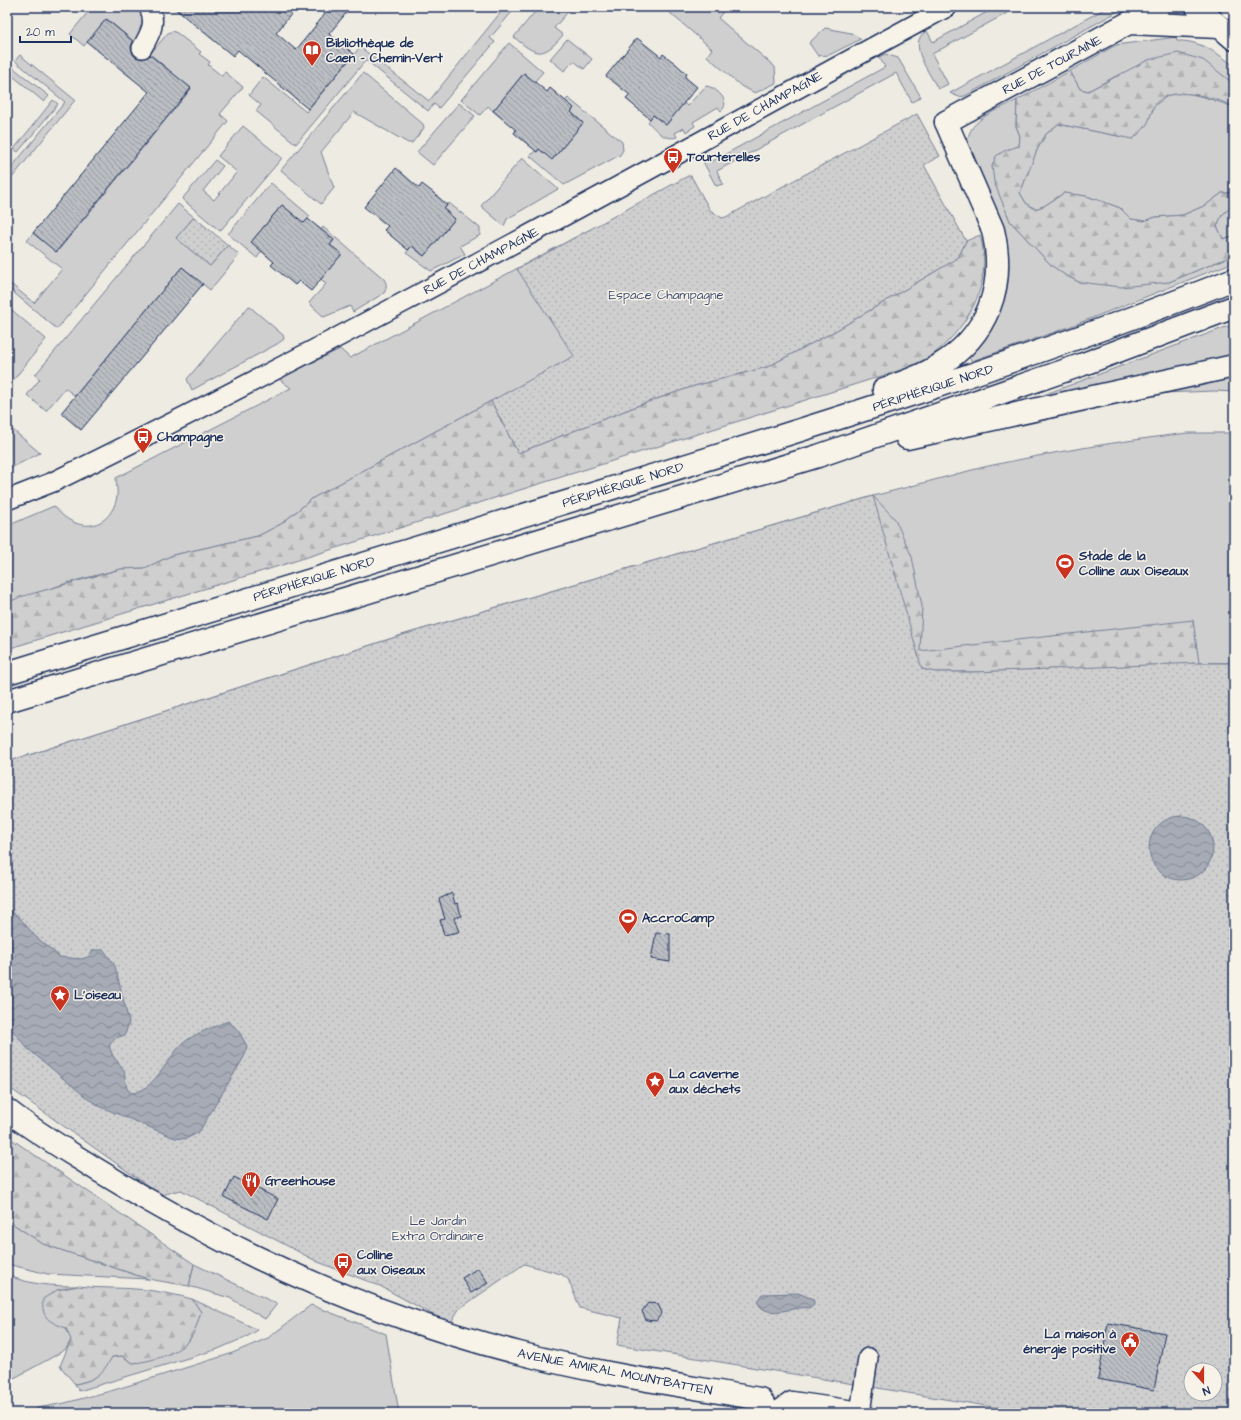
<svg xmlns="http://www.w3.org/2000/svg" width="1241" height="1420" font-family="'Architects Daughter',sans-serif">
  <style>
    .green { fill: #cfcfcf; stroke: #757f96 }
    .forest { fill: url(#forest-firs); stroke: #757f96 }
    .park { fill: url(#park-dots); stroke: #757f96; fill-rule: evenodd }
    .water { fill: url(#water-waves); stroke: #6e7992 }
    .building { fill: url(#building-back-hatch); stroke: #1b2f5e }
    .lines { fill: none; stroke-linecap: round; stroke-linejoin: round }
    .street-casing { stroke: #1b2f5e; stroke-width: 22 }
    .secondary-casing { stroke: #1b2f5e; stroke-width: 25 }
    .highway-casing { stroke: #1b2f5e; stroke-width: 25 }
    .street { stroke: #f7f3e8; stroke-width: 19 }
    .secondary { stroke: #f7f3e8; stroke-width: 22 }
    .highway { stroke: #f7f3e8; stroke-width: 22 }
    .labels { text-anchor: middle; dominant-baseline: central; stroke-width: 3; stroke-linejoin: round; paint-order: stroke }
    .poi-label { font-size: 13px; font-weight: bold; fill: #1b2f5e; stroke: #f7f3e8; text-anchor: start }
    .street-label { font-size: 13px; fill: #1b2f5e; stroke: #f7f3e8 }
    .park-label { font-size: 13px; fill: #3f4f75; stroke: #f7f3e8 }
  </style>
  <defs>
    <pattern id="forest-firs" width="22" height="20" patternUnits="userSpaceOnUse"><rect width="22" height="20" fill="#cfcfcf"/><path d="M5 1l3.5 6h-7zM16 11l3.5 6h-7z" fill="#b1b2b4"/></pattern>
    <pattern id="park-dots" width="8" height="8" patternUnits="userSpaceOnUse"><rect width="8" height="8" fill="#cfcfcf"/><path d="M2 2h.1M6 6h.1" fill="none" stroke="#b1b2b4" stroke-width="1.8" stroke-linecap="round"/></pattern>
    <pattern id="water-waves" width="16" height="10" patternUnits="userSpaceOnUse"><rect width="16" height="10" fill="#a6abb5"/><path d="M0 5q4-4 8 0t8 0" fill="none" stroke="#868c96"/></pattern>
    <pattern id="building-back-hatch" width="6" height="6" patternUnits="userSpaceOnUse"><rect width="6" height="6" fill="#babdc2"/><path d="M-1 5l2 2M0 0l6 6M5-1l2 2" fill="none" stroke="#969aa1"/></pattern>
  </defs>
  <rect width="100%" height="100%" fill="#eeebe2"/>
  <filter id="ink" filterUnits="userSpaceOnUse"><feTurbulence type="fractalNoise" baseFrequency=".025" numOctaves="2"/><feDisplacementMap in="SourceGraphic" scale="8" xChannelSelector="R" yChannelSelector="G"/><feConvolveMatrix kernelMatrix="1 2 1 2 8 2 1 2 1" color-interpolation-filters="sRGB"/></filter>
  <g filter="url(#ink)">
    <!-- green -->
    <path class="green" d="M92 7H136L145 20 140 36 134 42 107 19 84 46 70 34Z
      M505 7H516L490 38 495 42 439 108 434 104 428 111 366 60 296 144 256 111 261 105 249 95 263 77 306 112 360 47 429 101Z
      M539 7H572L554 28 563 35C543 59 536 56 514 37Z
      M663 7H727L718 18 775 67 776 83 755 93 741 86 707 56 712 49Z
      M996 7H1018L932 54 948 84 938 89C931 75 905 42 927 31L933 42Z
      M1108 7H1122L1115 13 965 96 959 97 950 93Z
      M825 28 851 33 861 39 829 55 818 56 809 43Z
      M172 31 177 33 201 52 199 54 210 62 208 65 222 76 225 72 243 87 220 114 228 121 57 329 7 287V281L34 303 62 269 27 241 33 233 57 252 191 89 150 54 168 33Z
      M1176 37 1177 41C1199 40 1218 53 1234 66V84L1223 77 1116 76 1088 91 1080 89 1070 71 1116 45Z
      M567 39 592 59 584 69 574 61 564 71 550 59Z
      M509 43 543 72 534 82 524 73 493 111 488 106 480 115 461 100Z
      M885 54 898 58 921 97 912 102 896 73 717 171 723 184 716 186 699 154 705 151 711 162 885 67 879 57Z
      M20 55 75 100 7 184V173L65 102 15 61Z
      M11 66 49 96 44 102 7 71Z
      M363 73 423 124 424 128 412 143H408L354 112 321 152 334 188 321 204 281 170Z
      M706 86C716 87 732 102 721 111L718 107 693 122 695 126 686 132 684 128 675 133 677 137C664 141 656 130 648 122L653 115 666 125 684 103 687 106Z
      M1182 92 1204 97 1234 107V193H1222L1206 205 1183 215 1156 217 1144 221 1131 219 1120 208 1104 202 1086 196 1064 193 1044 206 1035 209 1026 203 1020 193 1037 150 1046 134 1058 124 1133 139 1146 125 1155 105 1169 95Z
      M568 98 622 142 623 150 620 155 564 185 530 156 535 151 537 152 539 149 553 159 583 123 571 112 574 108 565 101Z
      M53 100 58 104 18 152 14 149Z
      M1017 100 1016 126 1020 136 1019 146 1006 150 1010 221 1051 265 1065 275 1079 282H1169L1234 255V262L1069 327 972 361 968 357C979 343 992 329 999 313 1023 261 998 213 976 166 971 155 964 144 970 132 977 116 1002 108 1017 100Z
      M459 103 475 116 433 165 417 152Z
      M243 126 282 158 220 231 182 199 215 160 223 166 203 191 214 200 237 172 218 156Z
      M522 158 558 189 507 219 504 226 481 206Z
      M271 183 310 216 304 223 282 205 251 242 262 251 257 258 228 234Z
      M449 203 480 228V235L460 246 465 254 431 271 406 253 412 246 424 256 455 219 444 209Z
      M178 204 194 217 176 238 210 266 228 245 239 255 210 290 182 267 75 396 65 388 46 411 27 395 40 379 35 375Z
      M1234 204V236L1223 239 1217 226 1222 215Z
      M323 227 384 279C387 284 387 288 384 293L353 312 350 306 324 317 309 303 326 284 321 279 342 254 330 245 334 240 321 230Z
      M587 231 641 330 518 453 491 401 313 498 281 524 258 536 173 555 145 568 121 569 70 582 7 603V526L54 506C74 533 109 533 117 497 118 491 116 484 116 478L291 388 279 379 340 349 350 358Z
      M7 306 46 339 7 388Z
      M249 306 283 335 284 339 277 344 192 390 187 379Z
      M1234 324V392L1214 391 1088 396 1019 404Z
      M13 430 40 453 7 470V432Z
      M1188 433H1234V663H1199L1036 670 922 669 873 496C910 487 947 476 984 467 1052 452 1120 441 1188 433Z
      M7 1220 43 1244 148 1279 48 1274 7 1264Z
      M194 1264 277 1304 265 1319 230 1298 189 1286Z
      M7 1275C30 1285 53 1286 78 1286L57 1290 71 1340 66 1349 49 1359 16 1377 7 1380Z
      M192 1299 258 1330 248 1336 218 1349 79 1391 75 1384C95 1380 102 1375 111 1357L122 1356 133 1363 189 1341 201 1312Z
      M311 1305 386 1334 399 1413H33L37 1408 65 1403 114 1390 230 1354 268 1338Z"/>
    <!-- forest -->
    <path class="forest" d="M1178 53 1203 60 1234 84V107C1215 97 1168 83 1154 106 1151 112 1150 120 1146 126 1142 131 1137 135 1133 139L1058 124 1046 134 1037 150 1020 193 1026 203 1035 209 1044 206 1064 193 1086 196 1104 202 1120 208 1131 219 1144 221 1156 217 1183 215 1206 205 1222 193H1234V204L1222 215 1217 226 1223 239 1234 236V255L1169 282 1121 287 1079 282 1065 275 1051 265 1010 221 994 182 992 166 996 156 1006 150 1019 146 1020 136 1016 126 1017 100 1070 71 1080 89 1088 91 1148 60Z
      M980 235C993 281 972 322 936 352 928 359 916 363 907 368L279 566 7 649V603L20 597 121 569 145 568 173 555 258 536 281 524 313 498 491 401 518 453 642 404 694 386 767 367 835 331 958 258 966 241Z
      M873 496 895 519 912 557 922 606 920 651 1193 620 1199 663H1234L974 672H934L922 669 7 762 399 636Z
      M7 1136 194 1264 189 1286 148 1279 43 1244 7 1220Z
      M78 1286C101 1289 124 1287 147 1290 162 1292 177 1295 192 1299L201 1312C198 1320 195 1334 188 1341 177 1354 149 1362 133 1363L122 1356 112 1357C102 1375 95 1380 75 1384L60 1366 71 1340 66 1328C50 1322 41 1319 43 1299L57 1290Z"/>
    <!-- park -->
    <path class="park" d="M917 114 940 156 924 165 966 241 958 258 835 331 767 367 694 386 642 404 518 453 491 401 574 356 517 269 688 176H691L710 210 722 218 726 217Z
      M194 217 228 245 210 266 176 238Z
      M873 496 922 669 935 672H974L1199 663H1234V1413H1029L617 1345 622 1318 580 1308 568 1279 561 1274 524 1264 459 1309 450 1324 380 1286 318 1262 181 1190 161 1195 7 1086V762L399 636ZM1191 1370H1215V1394H1191Z"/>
    <!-- water -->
    <path class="water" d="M1149 848a32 32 0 1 1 64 0a32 32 0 1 1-64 0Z
      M7 908 19 917 35 936 60 957 81 959 88 957 93 950H104L115 966 129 1022 125 1035 115 1038 109 1046 113 1056 124 1070 127 1089 131 1093C152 1093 168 1058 181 1045 194 1033 212 1028 228 1021L238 1030 247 1046 244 1057 199 1132 186 1139 175 1138 101 1107 88 1099 27 1048 7 1024Z
      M798 1293 813 1299 814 1304 809 1308C794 1305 765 1322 757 1301L762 1294Z"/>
    <!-- building -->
    <path class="building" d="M173 7H297L276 33 296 50 325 14 317 7H351L329 34 354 54 308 109 238 50 233 56Z
      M106 19 133 41 131 48 136 57 142 59 150 55 191 88 56 252 33 233 149 92 87 42Z
      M637 38 661 57 663 54 676 64 687 74 685 77 697 87 666 125 653 115 650 119 626 99 630 95 606 76Z
      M524 73 547 92 550 88 574 108 571 112 583 123 552 160 539 149 537 152 514 133 516 130 493 111Z
      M396 168 419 188 422 184 435 194 447 205 444 209 455 219 424 256 412 246 408 250 384 230 388 226 364 207Z
      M282 205 304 223 308 219 334 240 330 245 342 254 311 291 299 281 295 285 271 265 274 262 251 242Z
      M182 267 203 284 81 430 61 413Z
      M452 893 455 904 458 903 461 916 454 918 459 932 444 935 440 920 445 919 439 899Z
      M656 933 670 934V962L651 959Z
      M234 1177 278 1199 268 1219 224 1197Z
      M478 1268 488 1283 471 1293 462 1278Z
      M648 1303 658 1304 662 1313 656 1321 646 1320 642 1311Z
      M1108 1323 1165 1333 1154 1390 1098 1379Z"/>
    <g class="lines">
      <defs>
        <path id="street" d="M142 48C150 34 157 23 149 7
          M7 500 53 482C356 334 650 168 947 7
          M860 1413 868 1358"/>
        <path id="secondary" d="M1197 7 1234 39
          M1231 7 1234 9
          M1129 23 1219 27
          M946 122 1158 7
          M7 1110C35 1132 66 1150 96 1169 226 1250 370 1315 519 1353 598 1374 680 1385 760 1399L770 1413
          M778 1413 792 1403 861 1413"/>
        <path id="highway" d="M884 389C902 383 922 376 938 366 988 336 1006 286 993 230L946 122
          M907 438 1234 366
          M7 673C203 613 399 553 596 493 810 428 1025 362 1234 279
          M7 701 818 456 1081 365 1234 307"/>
      </defs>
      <!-- street casing -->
      <use href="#street" class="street-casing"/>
      <!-- secondary casing -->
      <use href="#secondary" class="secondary-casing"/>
      <!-- highway casing -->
      <use href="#highway" class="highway-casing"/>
      <!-- street -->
      <use href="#street" class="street"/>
      <!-- secondary -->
      <use href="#secondary" class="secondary"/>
      <!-- highway -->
      <use href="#highway" class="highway"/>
    </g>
  </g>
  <!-- icons -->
  <defs>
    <symbol id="library-pin" viewBox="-11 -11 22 30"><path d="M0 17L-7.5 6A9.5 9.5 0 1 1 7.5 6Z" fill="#c8321e" stroke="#f7f3e8"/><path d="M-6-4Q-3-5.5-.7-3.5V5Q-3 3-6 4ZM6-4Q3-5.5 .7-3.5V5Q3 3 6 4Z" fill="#fff"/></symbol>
    <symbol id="bus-pin" viewBox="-11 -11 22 30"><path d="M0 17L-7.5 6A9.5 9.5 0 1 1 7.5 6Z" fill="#c8321e" stroke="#f7f3e8"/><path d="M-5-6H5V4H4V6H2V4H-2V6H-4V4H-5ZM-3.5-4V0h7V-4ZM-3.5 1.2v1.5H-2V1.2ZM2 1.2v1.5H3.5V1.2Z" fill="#fff"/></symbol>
    <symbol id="stadium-pin" viewBox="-11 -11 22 30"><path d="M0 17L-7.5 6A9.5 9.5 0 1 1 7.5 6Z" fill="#c8321e" stroke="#f7f3e8"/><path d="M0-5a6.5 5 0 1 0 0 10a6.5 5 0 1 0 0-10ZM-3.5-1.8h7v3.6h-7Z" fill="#fff"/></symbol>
    <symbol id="sight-pin" viewBox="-11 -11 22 30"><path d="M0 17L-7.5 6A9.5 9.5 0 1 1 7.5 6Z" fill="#c8321e" stroke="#f7f3e8"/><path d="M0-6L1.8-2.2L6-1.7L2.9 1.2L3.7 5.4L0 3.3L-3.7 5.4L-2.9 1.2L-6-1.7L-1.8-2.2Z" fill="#fff"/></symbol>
    <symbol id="restaurant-pin" viewBox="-11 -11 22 30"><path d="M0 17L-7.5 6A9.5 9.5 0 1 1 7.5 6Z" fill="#c8321e" stroke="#f7f3e8"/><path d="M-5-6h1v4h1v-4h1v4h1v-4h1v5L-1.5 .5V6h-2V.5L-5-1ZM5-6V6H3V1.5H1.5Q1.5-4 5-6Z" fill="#fff"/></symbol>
    <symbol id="civic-pin" viewBox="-11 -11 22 30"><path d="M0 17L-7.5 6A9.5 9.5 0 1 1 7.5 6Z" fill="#c8321e" stroke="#f7f3e8"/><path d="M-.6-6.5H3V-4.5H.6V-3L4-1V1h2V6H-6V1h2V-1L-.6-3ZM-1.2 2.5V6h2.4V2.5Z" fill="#fff"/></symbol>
  </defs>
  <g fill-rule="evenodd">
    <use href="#library-pin" x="301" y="39" width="22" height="30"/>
    <use href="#bus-pin" x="662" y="146" width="22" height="30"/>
    <use href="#bus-pin" x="132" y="426" width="22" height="30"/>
    <use href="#stadium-pin" x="1054" y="552" width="22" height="30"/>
    <use href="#stadium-pin" x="617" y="907" width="22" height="30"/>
    <use href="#sight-pin" x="49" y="984" width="22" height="30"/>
    <use href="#sight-pin" x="644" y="1070" width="22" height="30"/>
    <use href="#restaurant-pin" x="240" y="1170" width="22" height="30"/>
    <use href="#bus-pin" x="332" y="1251" width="22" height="30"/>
    <use href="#civic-pin" x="1119" y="1330" width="22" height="30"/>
  </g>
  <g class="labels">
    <!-- poi labels -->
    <g class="poi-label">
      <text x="326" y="43">Bibliothèque de<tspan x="326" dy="15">Caen - Chemin-Vert</tspan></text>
      <text x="687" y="157">Tourterelles</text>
      <text x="157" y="437">Champagne</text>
      <text x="1079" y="556">Stade de la<tspan x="1079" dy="15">Colline aux Oiseaux</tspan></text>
      <text x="642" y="918">AccroCamp</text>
      <text x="74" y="995">L'oiseau</text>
      <text x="669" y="1074">La caverne<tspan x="669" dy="15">aux déchets</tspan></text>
      <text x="265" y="1181">Greenhouse</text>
      <text x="357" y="1255">Colline<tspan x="357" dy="15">aux Oiseaux</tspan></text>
      <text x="1116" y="1334" text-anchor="end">La maison à<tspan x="1116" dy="15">énergie positive</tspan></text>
    </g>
    <!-- street labels -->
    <g class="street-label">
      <text transform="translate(1052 65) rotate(-28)">RUE DE TOURAINE</text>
      <text transform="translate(765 106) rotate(-29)">RUE DE CHAMPAGNE</text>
      <text transform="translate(481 261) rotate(-28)">RUE DE CHAMPAGNE</text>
      <text transform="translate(933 388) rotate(-18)">PÉRIPHÉRIQUE NORD</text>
      <text transform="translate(623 485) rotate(-17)">PÉRIPHÉRIQUE NORD</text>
      <text transform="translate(314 579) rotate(-17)">PÉRIPHÉRIQUE NORD</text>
      <text transform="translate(615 1372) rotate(11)">AVENUE AMIRAL MOUNTBATTEN</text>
    </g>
    <!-- park labels -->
    <g class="park-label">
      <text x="666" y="295">Espace Champagne</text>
      <text x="438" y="1221">Le Jardin<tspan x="438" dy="15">Extra Ordinaire</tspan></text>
    </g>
  </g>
  <!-- margin -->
  <rect width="1241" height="1420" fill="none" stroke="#f7f3e8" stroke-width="24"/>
  <rect x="12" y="12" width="1217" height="1396" fill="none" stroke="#1b2f5e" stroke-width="1.5" filter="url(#ink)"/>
  <!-- north arrow -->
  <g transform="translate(1203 1382) rotate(159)"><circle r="19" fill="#f7f3e8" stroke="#9fa5b1"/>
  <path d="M0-3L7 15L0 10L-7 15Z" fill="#c8321e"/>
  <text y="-6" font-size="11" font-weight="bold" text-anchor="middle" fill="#1b2f5e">N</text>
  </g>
  <!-- scale -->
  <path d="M20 36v6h51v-6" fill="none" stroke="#1b2f5e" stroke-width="2"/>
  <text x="26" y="36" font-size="12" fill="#1b2f5e" stroke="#f7f3e8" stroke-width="3" paint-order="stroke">20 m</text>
</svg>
